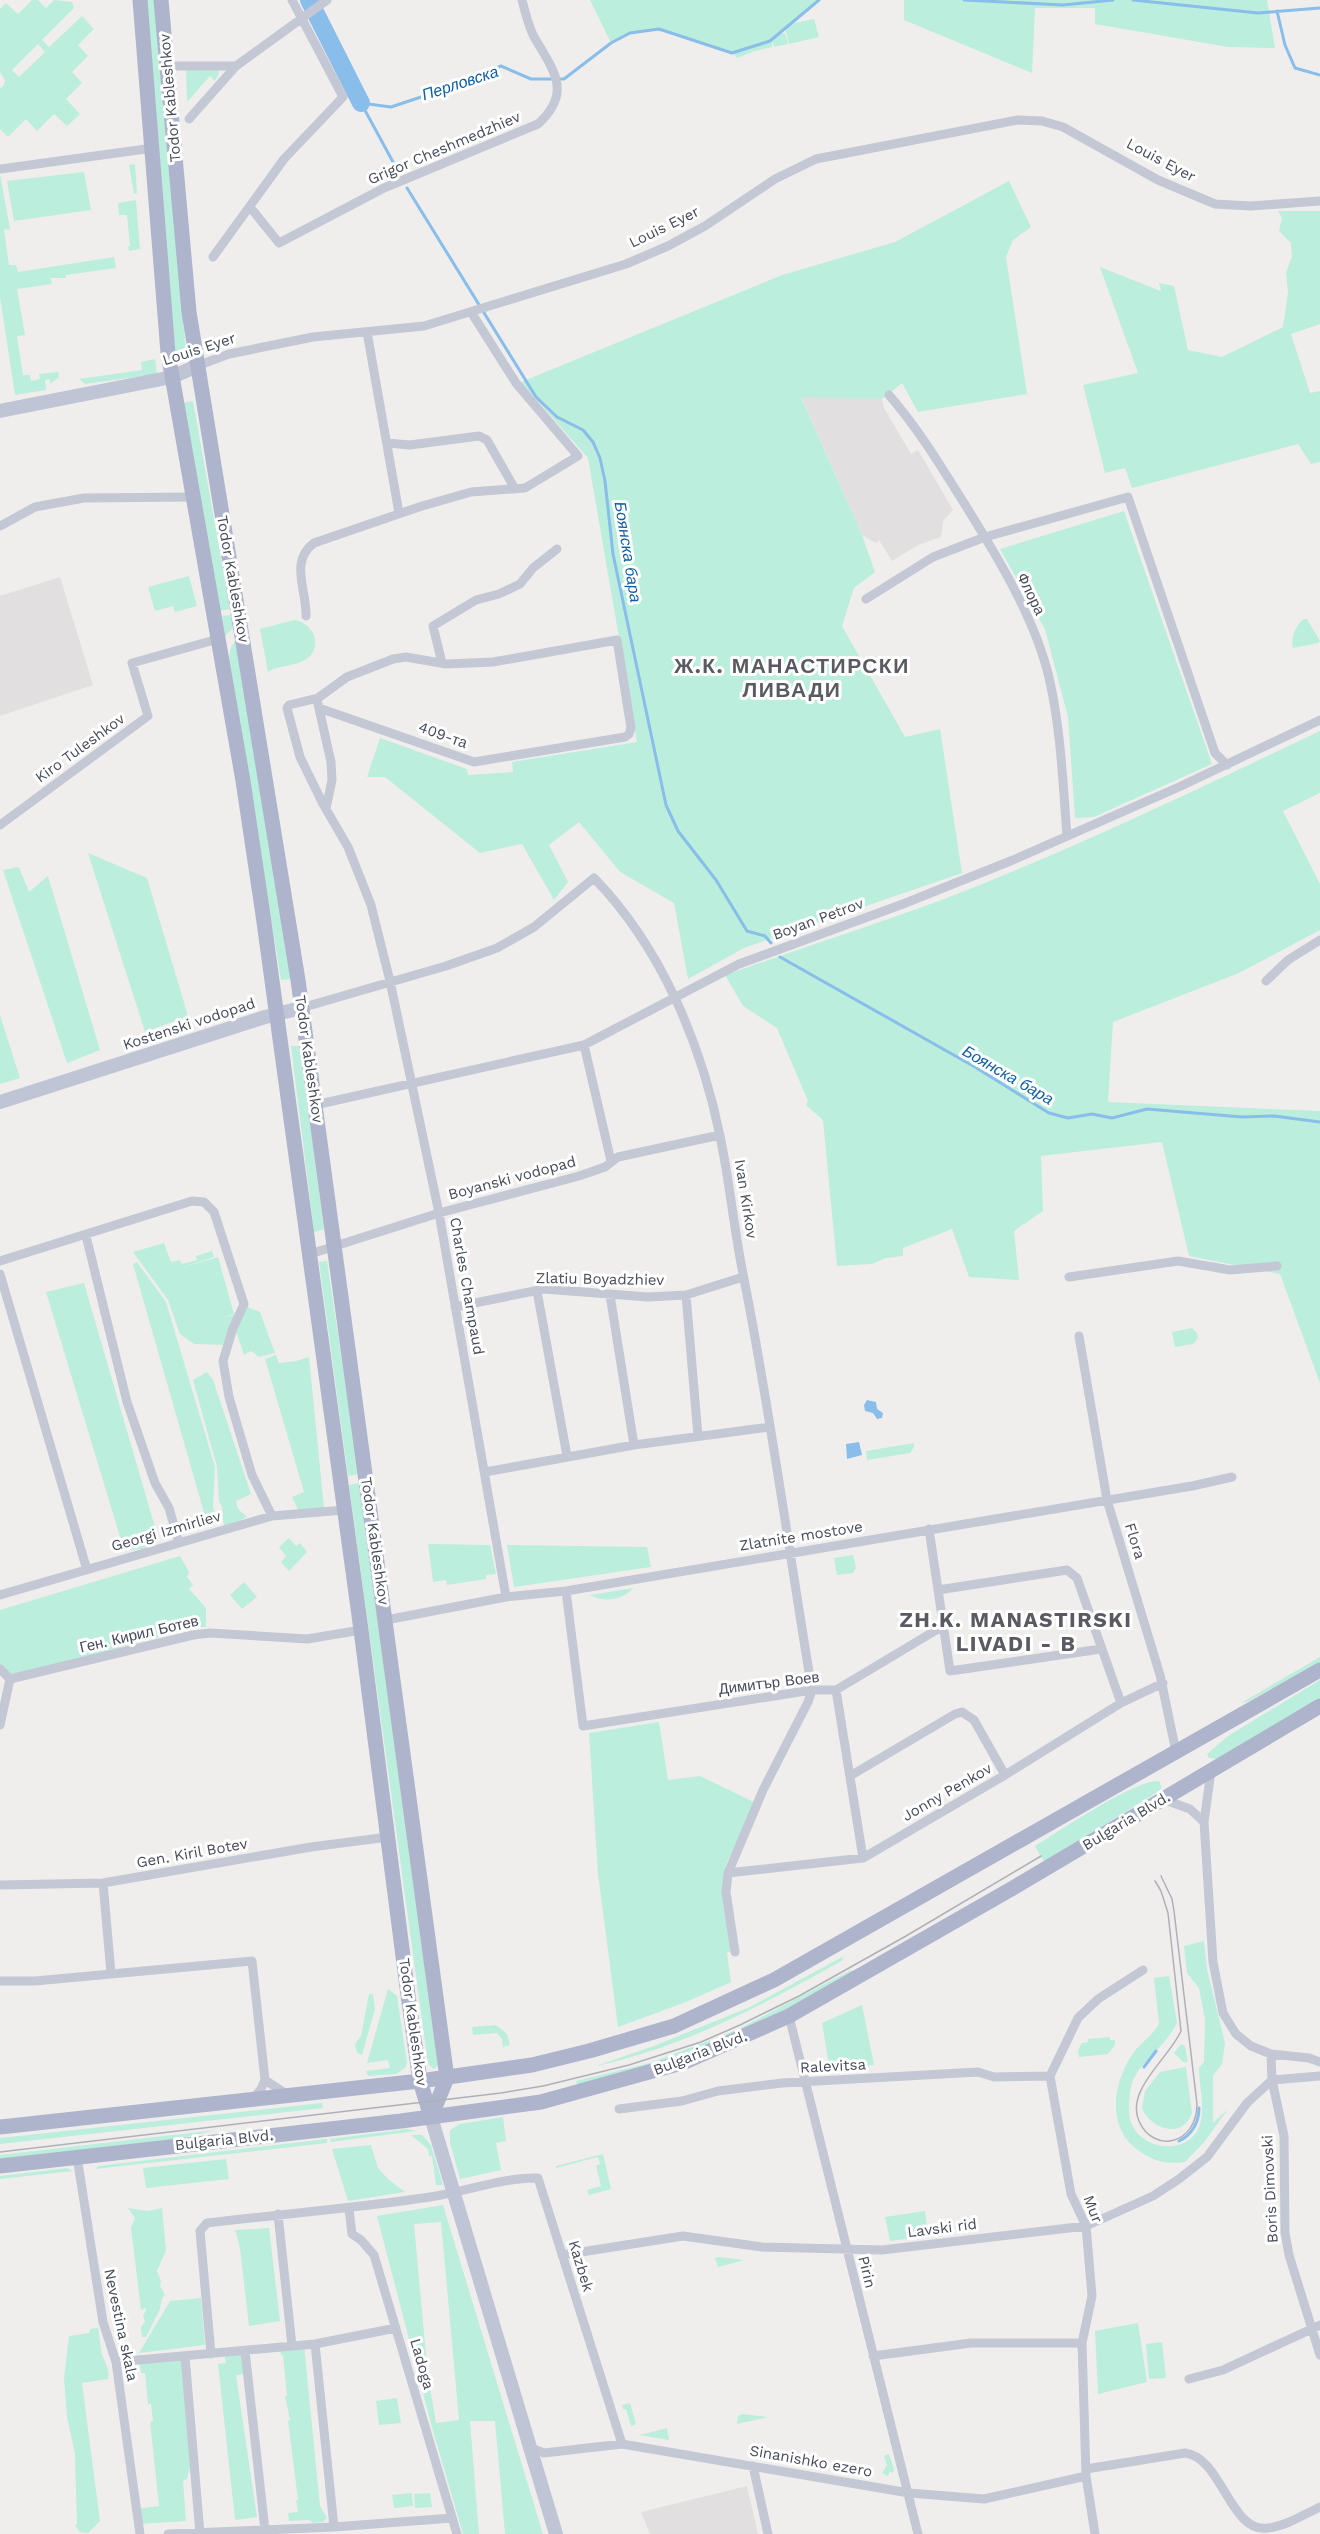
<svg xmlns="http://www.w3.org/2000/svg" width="1320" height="2534" font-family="'Work Sans',sans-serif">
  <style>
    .education { fill: #e1dfdf }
    .green { fill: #bbeedc; fill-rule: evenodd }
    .water { fill: #89bdea }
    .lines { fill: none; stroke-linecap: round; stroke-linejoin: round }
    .stream { stroke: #89bdea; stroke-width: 3 }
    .river { stroke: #89bdea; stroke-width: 18 }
    .street { stroke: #c3c8d4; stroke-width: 9 }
    .secondary { stroke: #c0c5d6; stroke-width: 14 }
    .primary { stroke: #adb4cc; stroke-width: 15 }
    .tram { stroke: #afb0b7; stroke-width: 1.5 }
    .labels { text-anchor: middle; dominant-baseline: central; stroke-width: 6; stroke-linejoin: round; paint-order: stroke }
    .street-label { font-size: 15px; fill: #464b5a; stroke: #fff }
    .water-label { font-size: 16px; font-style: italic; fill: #0e5ea4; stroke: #fff }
    .district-label { font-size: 21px; font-weight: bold; letter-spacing: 1.5px; fill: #5a5b62; stroke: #fff }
  </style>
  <rect width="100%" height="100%" fill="#f0eeed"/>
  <!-- education -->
  <path class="education" d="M801 396 882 399 884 408 911 454 918 450 953 510 943 521 941 537 918 545 892 561 879 540 876 543 862 535Z
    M60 577 93 685 0 716V596Z
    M747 2486 758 2534H650L641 2512Z"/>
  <!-- green -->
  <path class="green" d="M32 0H38L46 8 54 0 72 2 74 8 42 40 49 47 82 16 94 29 78 45 88 56 72 72 82 83 66 99 80 114 67 126 54 114 37 131 26 119 8 137 0 129V89L4 85 5 80 0 72V9L6 3 18 14ZM38 44 45 52 19 77 12 70Z
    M145 0H155L186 351 175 352Z
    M590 0H819L790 24 814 19 819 37 789 44 785 28 778 34 785 33 788 44 774 47 772 39V47L755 51 737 58 733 52C683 44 663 14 611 43Z
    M904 0H1267L1275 48 1228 47 1095 24V8H1035L1032 73 904 20Z
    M218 69 219 73 215 81 210 76 187 102 186 70Z
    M135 164 137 193 134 194 129 165Z
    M84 172 91 210 14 221 7 181Z
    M0 174 10 229 4 230 9 265H16L18 272 114 257 116 268 66 275V278H50L52 284 17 289 25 335 17 336 23 375H30L31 381 40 379 39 374 58 372 59 377 50 384V379L45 380 46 390 15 395 0 297Z
    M1009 181 1031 227 1013 240 1006 257 1027 394 918 412 902 383 882 399 801 397 862 535 875 572 854 588 842 626 905 737 940 729 962 873 744 948 688 979 674 903 620 872 579 822 549 845 568 882 554 900 522 844 480 853 385 777H367L380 738 467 769 468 775 513 772 512 762 637 742 588 458 521 382 782 275 895 242Z
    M136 200 140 249 129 251 128 246H130L127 215H119L118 203Z
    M1278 211H1320V324L1291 334 1310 393 1320 391V462L1311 464 1298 444 1132 488 1125 468 1105 473 1083 385 1138 373 1100 267 1161 291 1159 283 1174 286 1188 350 1222 357 1283 327 1288 292 1286 272 1292 257 1291 243 1279 231 1282 218Z
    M155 359 157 374 85 384 79 379 142 370 141 362Z
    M193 401 230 609 220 611 182 403Z
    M1124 511 1212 764 1094 817 1075 818 1068 717 1045 629 1000 549Z
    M189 576 197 606 175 612 173 606 155 611 148 587Z
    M231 615 234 627 225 636 222 616Z
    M1304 619H1307L1320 641 1318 643 1293 648C1290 639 1296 624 1304 619Z
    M294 620C310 622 322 640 311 655 301 667 280 664 268 672L260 629Z
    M236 640 291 979 281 980 230 669C229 658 228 649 236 640Z
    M1320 731V793L1283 811 1320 884V930L1239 973 1113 1022 1108 1102 1320 1111V1383L1280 1274 1189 1256 1162 1142 1041 1156 1043 1211 1014 1231 1019 1280 969 1277 952 1229 903 1248V1256L886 1258 872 1264 837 1266 823 1120 806 1105 808 1101 777 1028 743 1006 725 975C796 950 868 927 939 901 1069 851 1194 791 1320 731Z
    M88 853 147 878 188 1016 145 1032Z
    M19 867 29 892 48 876 100 1050 67 1063 3 870Z
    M0 1015 20 1078 0 1084Z
    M291 1046H300L324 1229 314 1232Z
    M164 1243 171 1262 180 1260 182 1264 197 1260 196 1256 212 1251 214 1257 177 1269 218 1257 234 1314 221 1318 238 1314 226 1345 194 1344 180 1334 168 1300 133 1252Z
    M327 1261 359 1474 348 1476 319 1262Z
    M137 1262 166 1302 215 1467 213 1506 216 1517 205 1516 133 1264Z
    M84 1283 159 1541 144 1549 124 1550 46 1292Z
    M245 1306 260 1312 275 1353 259 1357 251 1351 244 1355 235 1328Z
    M1192 1328 1197 1333 1198 1338 1193 1344 1175 1347 1172 1332Z
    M276 1355 279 1363 296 1361 309 1357 324 1508 298 1510 292 1497 304 1492 265 1359Z
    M207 1372 213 1380 251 1494 236 1501 238 1509 247 1517 224 1528 222 1507 219 1501 217 1467 193 1380Z
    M914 1443V1447L910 1453 867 1460 866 1451Z
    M359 1483 438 2066 434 2069 428 2064 349 1485Z
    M289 1538 296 1546 300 1543 307 1552 289 1571 281 1562 286 1556 279 1547Z
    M428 1544 490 1545 496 1574 486 1575V1579L447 1585 446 1580 433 1582Z
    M507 1545 647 1547 651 1567 514 1587Z
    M853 1555 856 1567 853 1573 837 1575 834 1558Z
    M180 1556 189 1572 187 1577 193 1585 189 1589 206 1608V1627H196L11 1677 0 1665V1610Z
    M244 1582 257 1597 242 1609 230 1595Z
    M633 1588C623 1600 604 1603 590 1595Z
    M1320 1657V1662L1249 1701 1241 1703Z
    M1320 1680V1699L1218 1759 1209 1758 1207 1754 1228 1736Z
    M659 1722 668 1780 700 1776 756 1803 726 1864 722 1884 732 1950 727 1953 731 1982 686 2002 618 2027 598 1874 589 1733Z
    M1159 1781 1162 1788 1156 1793 1044 1862 1035 1846C1060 1831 1134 1780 1159 1781Z
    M1204 1941 1207 1969 1225 2043 1222 2064 1213 2076V2123L1228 2109 1205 2141 1185 2162C1164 2165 1149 2160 1133 2146 1105 2121 1115 2075 1137 2048 1145 2040 1153 2034 1159 2024L1154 1978 1169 1976 1177 2022C1167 2046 1144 2057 1133 2080 1130 2086 1130 2095 1129 2102 1129 2110 1129 2118 1132 2125 1144 2151 1188 2155 1199 2127 1206 2109 1199 2086 1199 2068L1204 2062 1205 2019 1199 1988 1187 1973 1184 1946Z
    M842 1957 843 1960C765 2004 684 2047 596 2066L654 2046 750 2007Z
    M851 1970 853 1973C815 1994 778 2015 739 2033 687 2056 633 2072 578 2087L576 2081 650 2063 737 2030Z
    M388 1989 397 1996 407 2063 405 2068 396 2074 368 2076 366 2071 390 2068 388 2060 367 2063Z
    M369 1994H373L375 2009 362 2055 357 2053 355 2044 361 2036Z
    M862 2005 874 2065 830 2071 822 2023Z
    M496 2025 507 2034 510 2045 503 2047 502 2039 497 2033 473 2035 472 2027Z
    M1110 2037V2040H1115V2045L1108 2054 1079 2057 1078 2050 1082 2043 1088 2042V2039Z
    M1181 2044 1185 2046 1188 2062H1183L1174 2053Z
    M1186 2067 1192 2113C1183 2140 1150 2129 1142 2108L1145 2091 1160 2072Z
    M322 2103 323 2108 0 2144V2138Z
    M503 2117 506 2141 496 2143 501 2170 460 2179 450 2143V2130L460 2124Z
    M407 2129 416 2131 331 2142 330 2139Z
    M216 2130 178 2139 0 2159V2155Z
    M411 2135H422L431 2145 443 2185H436L432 2156H429L428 2149Z
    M327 2139V2143L95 2169 98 2166Z
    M371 2145 378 2168 388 2179 405 2192 348 2201 332 2149Z
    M603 2154 611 2189 589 2195 587 2190 601 2186 596 2166 600 2164 598 2157 556 2168V2166Z
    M226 2159 229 2179 146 2188 143 2168Z
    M67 2168 73 2171 0 2179V2176Z
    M443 2205 543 2534H505L495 2421H470L479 2534H463L431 2424 377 2216ZM441 2222 459 2420 436 2423 428 2376 414 2224Z
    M128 2208 148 2211 162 2208 166 2250 157 2271 161 2281 160 2286 165 2295 162 2298 160 2309 146 2337H142L141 2327 145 2322 143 2316 146 2310 145 2308 141 2310 131 2228 135 2218Z
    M925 2211 928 2236 890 2241 885 2217Z
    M269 2228 280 2321 249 2326 240 2248 235 2230Z
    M719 2257 744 2260 718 2267 715 2258Z
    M201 2298 205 2345 139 2353 170 2301Z
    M1138 2323 1147 2382 1098 2394 1095 2331Z
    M98 2328C100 2336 100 2350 103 2357 106 2365 110 2369 108 2379L82 2383 100 2521 88 2533 80 2532 75 2526 77 2524 75 2454 67 2417 64 2378 69 2336 89 2333 90 2329Z
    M1162 2342 1166 2378 1149 2379 1146 2344Z
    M304 2345 320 2506 327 2518 323 2522 313 2523 309 2520 289 2521 288 2513 298 2512 296 2500H298L288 2421 290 2420 285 2396H287L283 2355H281L280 2350Z
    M243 2352 246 2374 236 2375 257 2517 235 2520 218 2364 226 2363 224 2354Z
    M185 2356 190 2467 187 2479 183 2481 186 2521 140 2524 137 2509 159 2506 150 2422 153 2421 151 2404H148L145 2373H141L139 2361Z
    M397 2398 401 2423 379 2425 376 2401Z
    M630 2403 636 2424 631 2426 626 2409H623L622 2405Z
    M742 2414 768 2417 737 2424 738 2416Z
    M667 2428 669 2440 640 2435Z
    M889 2454 894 2469 893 2473 890 2472 888 2476 882 2473 887 2465 884 2456Z
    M412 2493 413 2506 394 2508 392 2495Z
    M430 2493 432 2507 415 2508 414 2494Z"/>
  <!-- water -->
  <path class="water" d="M867 1400 876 1402 877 1409 883 1413 882 1418 877 1419 873 1413 865 1411 864 1405Z
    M859 1442 862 1455 847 1459 846 1444Z"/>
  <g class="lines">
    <!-- stream -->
    <path class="stream" d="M964 0 1063 5 1113 0
      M1133 0 1258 13 1320 8
      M1277 11 1285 45 1295 68 1320 75
      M559 79H564L611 43 630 33 659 29 732 53 770 41 819 0
      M361 103 391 107 451 87 501 66 531 79H552
      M361 103 399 173
      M407 188 536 397 557 417 583 430 593 442 600 458 605 481 613 554 666 805 678 831 716 880 747 931 765 936 771 943
      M780 957 975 1067 1049 1113 1068 1118 1092 1114 1112 1118 1147 1109 1242 1117 1274 1116 1320 1122
      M1144 2067 1156 2051
      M1179 2141C1192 2135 1199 2122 1199 2108"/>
    <!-- river -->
    <path class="river" d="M309 0 361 103"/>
    <!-- street -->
    <path class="street" d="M168 66H236
      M189 119 236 66 327 0
      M0 169 153 148
      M250 207 279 243 384 188 538 124C574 91 552 69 533 35 528 24 525 12 522 0
      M213 257 284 159 343 97 292 0
      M367 332 399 513
      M197 366 229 354 313 337 424 326 626 264 668 246 705 226 775 179 816 159 1018 120 1042 121 1063 127 1158 180 1215 204 1251 206 1320 201
      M889 395C916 426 937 460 959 495 994 551 1036 618 1050 682 1061 732 1063 785 1067 836
      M387 443 410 445 479 436 487 440 515 489
      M0 526 35 507 84 498 192 497
      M866 599 933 557 985 537 1128 497 1215 753 1227 765
      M306 616C307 591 289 561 314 543L422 506 471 492 525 488 578 456 516 383 471 312
      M442 663 433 626 476 600 499 594 520 584 533 568 557 549
      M318 704 331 762 332 780 326 808
      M319 708 474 762 625 737 629 734 631 728 617 640 493 662 446 664 406 657 393 659 347 677 318 698 289 705 287 708 300 757 323 804 348 847 371 905 390 981 439 1213 506 1597
      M0 825 148 716 132 663 218 639
      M1266 981 1288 960 1320 940
      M301 1008 446 966 497 948 534 927 594 878C661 947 701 1043 720 1136 730 1183 734 1231 744 1279 771 1415 789 1553 812 1690L808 1702 763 1790 728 1873 726 1892 735 1952
      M584 1045 611 1161
      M315 1105 584 1045 739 964 903 904 1013 860 1179 787 1320 720
      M86 1236 127 1402 155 1483 169 1508 179 1543
      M310 1254 439 1213 579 1176 605 1167 618 1157 720 1135
      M0 1261 192 1201 204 1202 214 1212 244 1304 233 1328 223 1361 229 1397 252 1475 272 1516
      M0 1274 87 1570
      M1069 1277 1178 1261 1230 1270 1277 1266
      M537 1291 567 1456
      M610 1295 634 1445
      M686 1295 698 1436
      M455 1307 544 1289 648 1297 686 1295 743 1277
      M1079 1336 1107 1500 1160 1675 1176 1752
      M485 1472 634 1445 770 1427
      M929 1529 950 1671 1101 1649
      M938 1590 1067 1570 1077 1578 1121 1703
      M566 1591 583 1726 812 1690H836L943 1626
      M0 1595 272 1516 344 1510
      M386 1620 506 1597 566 1591 1192 1486 1232 1477
      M0 1669 10 1679
      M10 1679 193 1635 210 1633 307 1639 361 1630
      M836 1690 863 1858
      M0 1725 10 1679
      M1211 1771 1204 1822 1213 1962 1223 2013 1236 2034 1251 2046 1271 2054 1309 2058 1320 2062
      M850 1776 955 1714 962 1712 974 1720 1005 1775
      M1162 1799 1190 1809 1204 1822
      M728 1873 863 1858 1005 1775 1121 1703 1163 1683
      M103 1883 111 1973
      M0 1885 103 1883 311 1847 388 1837
      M0 1981H35L252 1961 265 2080 261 2089 252 2100
      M789 2016 918 2534
      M1271 2054 1272 2080 1284 2136 1285 2233 1289 2255 1320 2355
      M265 2080 288 2095
      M1272 2080 1320 2076
      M619 2109 682 2101 718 2091 782 2083 978 2072 994 2077 1050 2076
      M77 2157 103 2322 116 2362 140 2534
      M349 2209 352 2234 361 2240 374 2255 457 2534
      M278 2214 292 2346
      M562 2255 683 2236 762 2247 882 2250 1086 2226 1153 2196 1179 2179 1207 2157 1247 2103 1272 2080
      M315 2344 334 2527
      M245 2351 265 2530
      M211 2354 200 2231 207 2223C282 2214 356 2208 430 2197 465 2192 504 2177 538 2178L622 2444
      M185 2356 200 2534
      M873 2356 971 2343H1082
      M116 2362 315 2344 396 2328
      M1189 2379 1223 2370 1320 2325
      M531 2448 544 2453 622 2444 909 2493 984 2499 1086 2476
      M753 2466 768 2534
      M1086 2469 1185 2453C1222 2457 1230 2534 1268 2528 1286 2526 1303 2515 1320 2507
      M168 2534 334 2527 452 2518
      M1095 2534 1086 2476 1082 2343 1092 2296 1086 2226 1071 2194 1050 2076 1078 2018 1098 1999 1143 1970"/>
    <!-- secondary -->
    <path class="secondary" d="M0 411 172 377 197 366
      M0 1102 265 1017 301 1008
      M431 2117 556 2534"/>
    <!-- primary -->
    <path class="primary" d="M140 0 168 353 243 781 263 915 361 1630 408 1995 420 2081 431 2117
      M161 0 189 312 298 980 447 2078 431 2117
      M0 2127 420 2081 532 2065 589 2051 674 2026 774 1980 1320 1670
      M0 2166 401 2121 541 2102 685 2062 789 2016 1013 1888 1320 1706"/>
    <!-- tram -->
    <path class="tram" d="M1155 1881 1161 1891 1168 1913 1181 2031C1170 2057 1125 2090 1139 2121 1153 2154 1197 2145 1197 2104L1174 1911 1172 1899 1161 1876
      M0 2152 501 2093 543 2086 629 2065 701 2042 740 2025 799 1996 906 1936 1041 1856"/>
  </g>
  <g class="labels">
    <!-- street labels -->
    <g class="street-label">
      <text transform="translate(170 98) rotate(-95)">Todor Kableshkov</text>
      <text transform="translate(444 148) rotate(-23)">Grigor Cheshmedzhiev</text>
      <text transform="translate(1161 160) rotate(28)">Louis Eyer</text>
      <text transform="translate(664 227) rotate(-26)">Louis Eyer</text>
      <text transform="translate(199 349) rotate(-18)">Louis Eyer</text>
      <text transform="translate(233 579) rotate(80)">Todor Kableshkov</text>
      <text transform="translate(1031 594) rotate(64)">Флора</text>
      <text transform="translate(443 735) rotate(20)">409-та</text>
      <text transform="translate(80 748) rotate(-36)">Kiro Tuleshkov</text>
      <text transform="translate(818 919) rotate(-20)">Boyan Petrov</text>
      <text transform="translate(189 1024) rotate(-18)">Kostenski vodopad</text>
      <text transform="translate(309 1059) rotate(82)">Todor Kableshkov</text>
      <text transform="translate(512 1178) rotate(-15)">Boyanski vodopad</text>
      <text transform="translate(746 1199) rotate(81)">Ivan Kirkov</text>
      <text transform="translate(600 1279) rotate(1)">Zlatiu Boyadzhiev</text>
      <text transform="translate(467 1286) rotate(80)">Charles Champaud</text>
      <text transform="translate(166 1531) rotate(-16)">Georgi Izmirliev</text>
      <text transform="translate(801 1536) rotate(-9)">Zlatnite mostove</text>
      <text transform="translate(375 1541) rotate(82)">Todor Kableshkov</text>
      <text transform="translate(1135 1541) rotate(73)">Flora</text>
      <text transform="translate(139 1634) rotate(-13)">Ген. Кирил Ботев</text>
      <text transform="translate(769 1683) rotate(-7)">Димитър Воев</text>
      <text transform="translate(947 1792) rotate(-30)">Jonny Penkov</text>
      <text transform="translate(1126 1821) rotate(-31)">Bulgaria Blvd.</text>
      <text transform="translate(192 1853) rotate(-10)">Gen. Kiril Botev</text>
      <text transform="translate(413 2022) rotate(82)">Todor Kableshkov</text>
      <text transform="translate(700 2053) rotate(-21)">Bulgaria Blvd.</text>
      <text transform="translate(833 2066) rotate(-3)">Ralevitsa</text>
      <text transform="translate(224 2140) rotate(-6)">Bulgaria Blvd.</text>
      <text transform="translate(1270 2189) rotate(-93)">Boris Dimovski</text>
      <text transform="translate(1093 2209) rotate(69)">Mur</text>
      <text transform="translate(942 2228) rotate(-7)">Lavski rid</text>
      <text transform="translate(581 2266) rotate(73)">Kazbek</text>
      <text transform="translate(867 2272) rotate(76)">Pirin</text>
      <text transform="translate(121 2325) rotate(78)">Nevestina skala</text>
      <text transform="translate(422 2364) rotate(74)">Ladoga</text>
      <text transform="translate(811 2461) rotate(10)">Sinanishko ezero</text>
    </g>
    <!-- water labels -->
    <g class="water-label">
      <text transform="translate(460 83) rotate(-18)">Перловска</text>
      <text transform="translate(628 552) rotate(81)">Боянска бара</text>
      <text transform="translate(1008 1075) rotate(30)">Боянска бара</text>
    </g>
    <!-- district labels -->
    <g class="district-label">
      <text x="792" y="665">Ж.К. МАНАСТИРСКИ<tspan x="792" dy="24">ЛИВАДИ</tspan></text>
      <text x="1016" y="1619">ZH.K. MANASTIRSKI<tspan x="1016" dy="24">LIVADI - B</tspan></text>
    </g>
  </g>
</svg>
